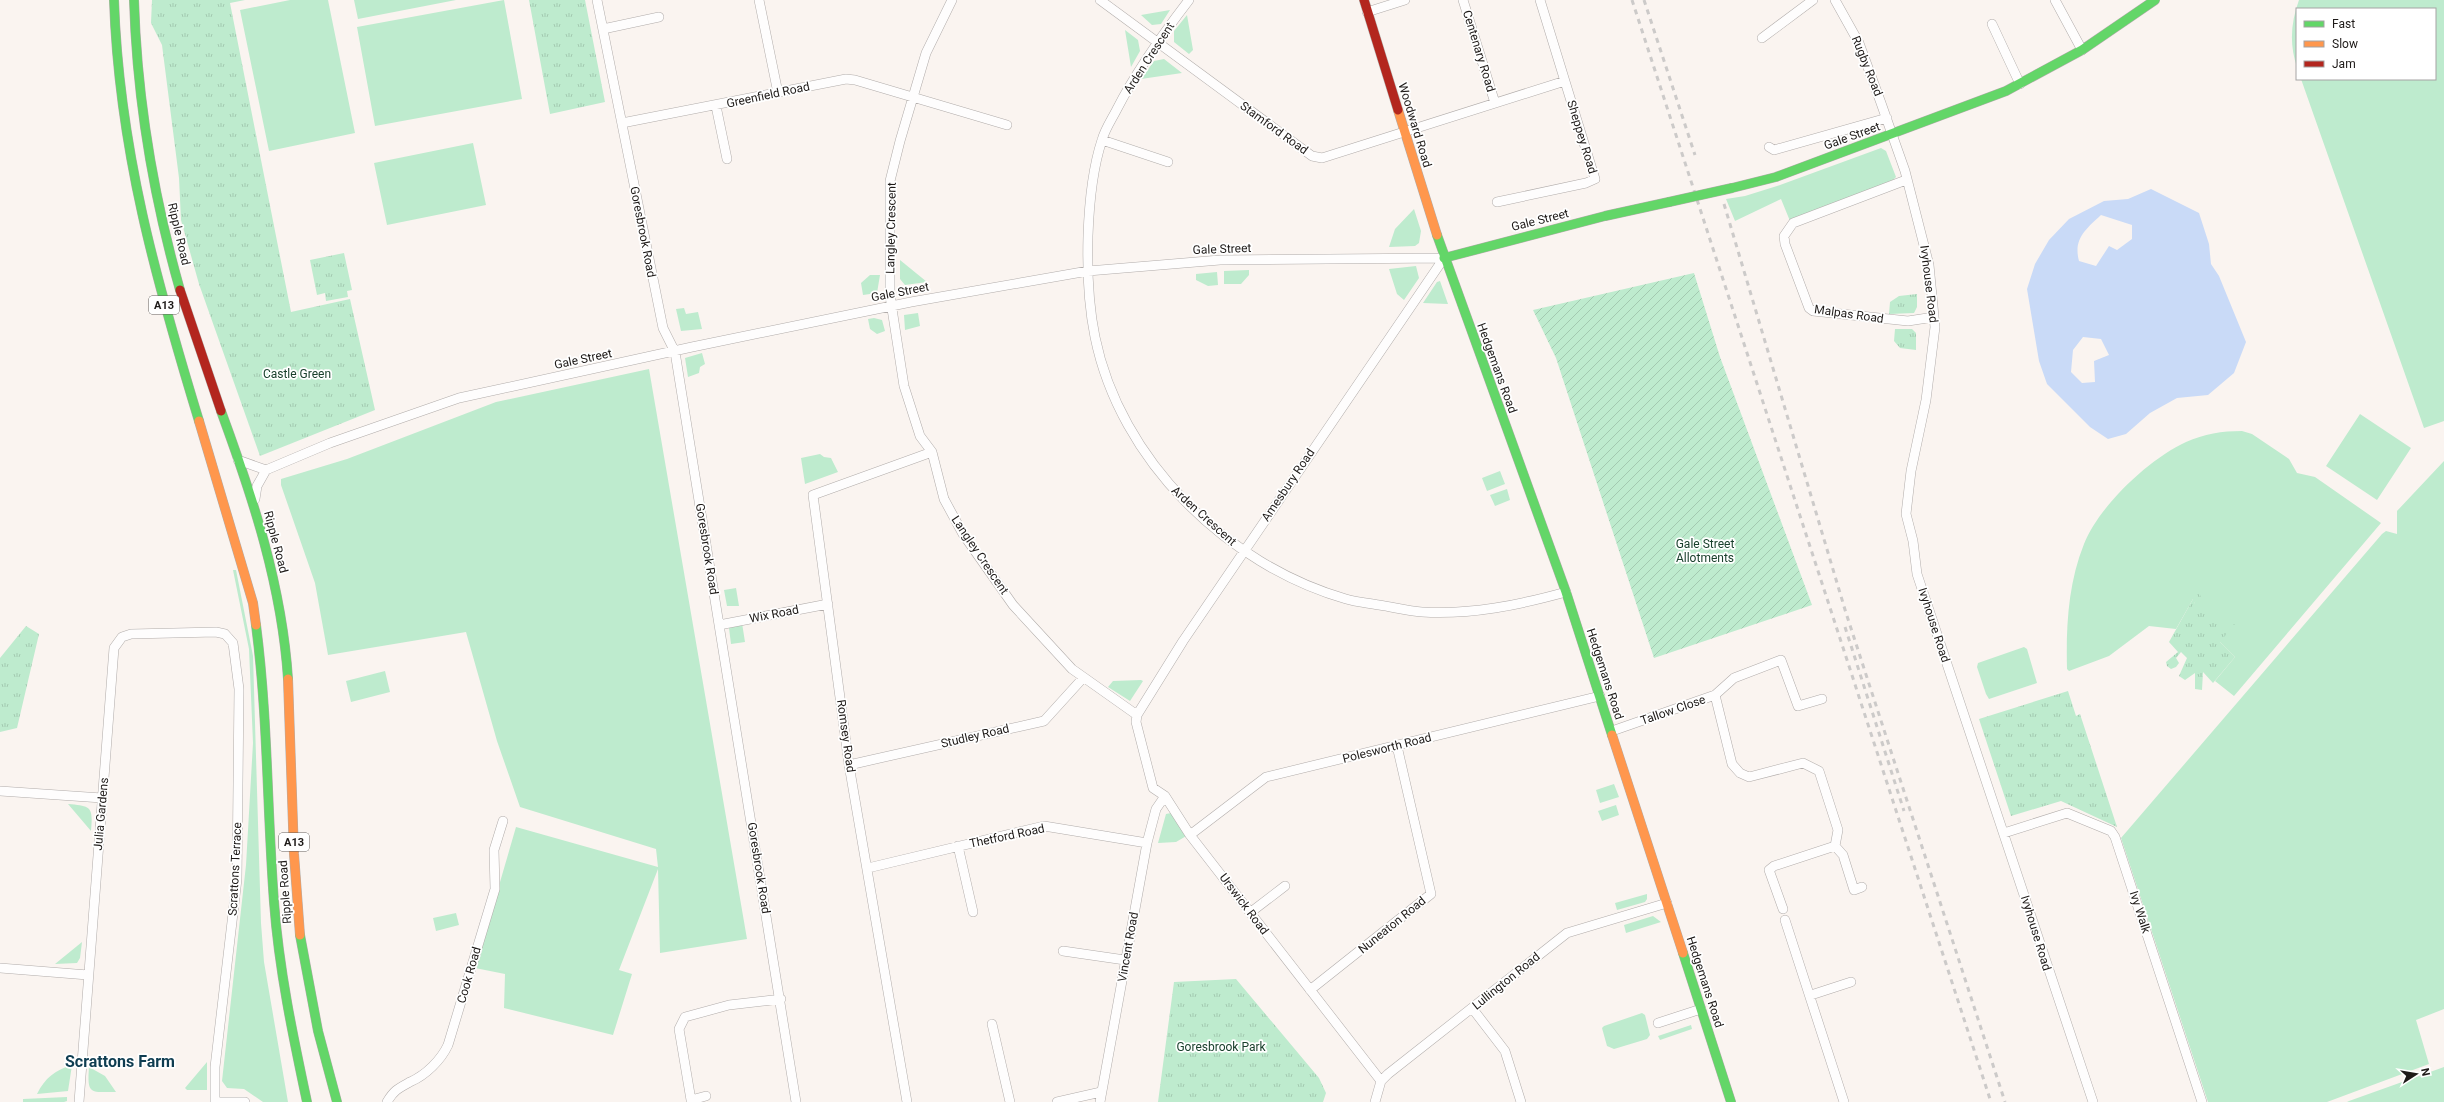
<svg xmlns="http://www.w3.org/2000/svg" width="2444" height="1102" font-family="Roboto,sans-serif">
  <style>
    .grass { fill: #beebce }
    .park { fill: url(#park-tufts) }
    .garden { fill: url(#garden-furrows) }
    .water { fill: #c9daf7; fill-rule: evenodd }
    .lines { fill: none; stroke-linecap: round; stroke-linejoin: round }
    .street-casing { stroke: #b1acaa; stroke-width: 10 }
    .fast-casing { stroke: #b1acaa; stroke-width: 10 }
    .slow-casing { stroke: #b1acaa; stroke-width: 10 }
    .jam-casing { stroke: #b1acaa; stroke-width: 10 }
    .street { stroke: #fefdfd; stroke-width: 9 }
    .fast { stroke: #63d668; stroke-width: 9 }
    .slow { stroke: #ff974d; stroke-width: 9 }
    .jam { stroke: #b3261e; stroke-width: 9 }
    .rail { stroke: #cccac9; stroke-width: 3; stroke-dasharray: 5 5; stroke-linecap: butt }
    .fast-bridge-casing { stroke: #b1acaa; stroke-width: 10; stroke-linecap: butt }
    .fast-bridge { stroke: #63d668; stroke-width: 9 }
    .labels { text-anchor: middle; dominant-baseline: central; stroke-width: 3.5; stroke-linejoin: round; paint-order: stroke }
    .shield { fill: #fff; stroke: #625f5d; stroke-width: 1 }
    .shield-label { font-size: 11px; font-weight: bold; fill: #1e1a18 }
    .street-label { font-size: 12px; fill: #1e1a18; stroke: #fff }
    .park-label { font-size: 12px; fill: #19402c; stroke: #fff }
    .district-label { font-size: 16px; font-weight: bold; fill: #0f3d51; stroke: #fff }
  </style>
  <defs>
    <pattern id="park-tufts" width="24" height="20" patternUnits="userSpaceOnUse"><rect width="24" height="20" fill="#beebce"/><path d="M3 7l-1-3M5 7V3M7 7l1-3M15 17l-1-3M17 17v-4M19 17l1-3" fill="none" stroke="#a3c9b0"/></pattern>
    <pattern id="garden-furrows" width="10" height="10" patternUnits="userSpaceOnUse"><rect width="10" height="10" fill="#beebce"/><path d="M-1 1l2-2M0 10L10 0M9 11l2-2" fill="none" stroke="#a3c9b0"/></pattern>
  </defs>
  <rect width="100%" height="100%" fill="#faf4f0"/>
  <!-- grass -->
  <path class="grass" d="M290 0H328L355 133 269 151 240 10Z
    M354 0H456L358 19Z
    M504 0 522 99 375 126 357 27Z
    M2299 0H2444V421L2424 428 2301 79H2435V9H2297V67C2289 44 2291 22 2299 0Z
    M1170 10 1161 24 1152 25 1141 15Z
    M1187 15 1193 50 1189 54 1174 42V31Z
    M1125 30 1138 40 1140 51 1131 67Z
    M1164 59 1182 73 1141 79 1154 61Z
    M473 143 486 205 387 225 374 163Z
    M1881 148 1886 151 1896 177 1890 183 1790 221 1781 199 1735 221 1726 199 1745 196 1777 186Z
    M1414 209 1421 231 1419 243 1415 246 1389 247 1395 229Z
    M900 260 927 282 905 285 900 279Z
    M1416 266 1419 278 1404 300 1397 294 1389 269Z
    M1249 270V275L1241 284H1224V271Z
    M1217 272 1218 285 1208 286 1196 280V274Z
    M870 275H880L877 293 863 295 861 283Z
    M1440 281 1448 304 1423 303 1437 282Z
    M684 308 686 314 698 312 702 329 681 331 676 309Z
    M918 313 920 326 905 330 904 315Z
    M874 318 882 320 885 331 877 334 870 329 868 319Z
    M702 353 705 364 700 367 699 373 688 377 685 358Z
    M649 369 747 939 660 953 658 869 619 970 632 974 613 1035 504 1008 505 974 475 968 516 827 658 867 656 849 520 807 497 741 466 632 328 655 315 583 281 485V479L347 459 496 402Z
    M2360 414 2411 448 2377 500 2326 466Z
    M2242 431 2252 434 2289 459 2297 473 2315 477 2381 523 2234 696 2215 681 2235 657 2220 642 2194 603 2196 600 2193 599 2176 629 2149 626 2109 656 2069 671 2067 669C2066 627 2068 584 2084 544 2099 506 2149 459 2186 442 2204 434 2222 431 2242 431Z
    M820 454 824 457 831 458 838 472 805 484 801 458Z
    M2444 461V1009L2416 1020 2429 1064 2327 1102H2208L2121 838 2382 534 2386 531 2397 534V511Z
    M1500 471 1505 484 1487 491 1482 478Z
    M1507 489 1510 500 1495 506 1490 495Z
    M233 570H236L253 656 261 923 264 962 288 1102H263L244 1089 227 1088 222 1081 246 865 253 743 249 649Z
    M736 588 739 606H727L724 590Z
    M742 623 745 642 731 644 729 628Z
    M2024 647 2027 649 2037 683 1989 699 1986 694 1977 667 1978 663Z
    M385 671 390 692 351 702 346 681Z
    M1141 680 1143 681 1130 701 1108 687 1113 681Z
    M1614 784 1619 797 1600 803 1596 790Z
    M68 804C92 806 93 807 91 831Z
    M1616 805 1619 815 1602 821 1598 811Z
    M1171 813 1188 835 1176 842 1158 843 1166 814Z
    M1647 894V899L1645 902 1617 910 1615 903Z
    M456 913 459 925 436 931 433 918Z
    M1653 916 1661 922 1626 933 1624 925Z
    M82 942 80 958 77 963 55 964Z
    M1642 1013 1645 1015 1650 1035 1647 1039 1614 1049 1607 1046 1602 1028 1604 1026Z
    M1691 1025 1692 1029 1660 1040 1658 1036Z
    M207 1062V1090H187L185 1088Z
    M72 1065 68 1091 37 1094C45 1078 55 1070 72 1065Z
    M89 1067 105 1076 116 1092C90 1092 87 1095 89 1067Z
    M2444 1067V1102H2347L2349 1101Z
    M67 1097V1101L64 1102H23V1099Z"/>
  <!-- park -->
  <path class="park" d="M152 0H245L230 3 291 312 350 299 375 410 260 456 199 284 181 220 179 178 162 45 151 23Z
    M529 0H585L605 102 550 114Z
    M344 253 352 290 347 291 348 297 326 301 325 293 317 295 310 260Z
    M1917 294V307L1914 313 1889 314 1890 302 1899 296Z
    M1895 329H1912L1916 333V350L1900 348 1894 341Z
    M2193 592H2199L2201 597 2194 603 2235 624 2220 642 2235 657 2213 683 2203 672 2202 690 2195 689V673L2185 680 2179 676 2187 658 2181 652 2176 658 2179 663 2176 667 2171 669 2167 666 2166 662 2178 652 2169 642 2193 599Z
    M26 626 39 634 17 728 0 732V658Z
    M2068 691 2076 716 2080 714 2117 827 2061 801 2011 816 1979 719Z
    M1236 979 1319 1078 1326 1093 1323 1102H1158L1174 982Z"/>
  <!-- garden -->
  <path class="garden" d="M1694 273 1720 357 1812 605 1654 658 1556 358 1533 310Z"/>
  <!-- water -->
  <path class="water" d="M2151 189 2199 213 2209 244 2211 264 2219 276 2246 342 2234 373 2208 395 2177 398 2150 413 2126 434 2108 439 2090 427 2047 384 2039 361 2027 289 2035 264 2049 240 2069 219 2104 201 2128 199ZM2101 215 2132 225V239L2117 250 2109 246 2096 266 2079 261C2073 239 2086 229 2101 215ZM2083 337 2101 339 2109 355 2094 361 2095 382 2082 383 2071 372 2073 350Z"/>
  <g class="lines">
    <defs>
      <path id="street" d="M597 0 663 328 675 352 796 1102
        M759 0 778 93
        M952 0 926 53 900 141 890 181V296L904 386 920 436 932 452 944 499 963 534 1013 605 1072 669 1137 715
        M1100 0 1312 156 1322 158 1565 81
        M1189 0C1162 35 1137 70 1117 109 1112 119 1105 129 1102 140 1093 167 1089 207 1088 236 1087 271 1088 303 1095 337 1120 460 1227 565 1346 599 1356 602 1368 603 1379 605 1393 607 1408 611 1422 612 1471 615 1519 605 1566 592
        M1463 0 1495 103
        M1835 0 1859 43 1881 103 1905 171 1929 265 1935 327 1926 400 1911 471 1906 514 1913 541 1917 574 2093 1102
        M2055 0 2082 50
        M1367 12 1405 0
        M1992 24 2020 84
        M603 29 659 17
        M1762 38 1813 0
        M716 106 727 159
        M622 123 846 79 855 80 1007 125
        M1102 140 1168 162
        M1769 147 1774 150 1887 118
        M1906 180 1793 223 1784 236 1785 244 1809 308 1813 311 1908 321 1934 317
        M1497 202 1586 183 1595 179 1540 0
        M238 460 266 470
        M255 499 257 486 266 470 330 443 459 398 692 347 911 302 1088 271 1220 260 1444 258
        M719 625 828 604
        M1715 695 1734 678 1781 660 1798 706 1822 699
        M1612 731 1715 695 1732 764 1740 773 1749 777 1803 763 1819 771 1838 830 1835 846 1774 866 1769 870 1783 909
        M849 765 1044 721 1083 678
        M0 791 102 798
        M2004 833 2067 813 2111 831 2115 837 2202 1102
        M1190 835 1266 777 1600 696
        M958 846 973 912
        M1835 846 1843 855 1854 890 1862 887
        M868 868 1044 826 1147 843
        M1251 912 1285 886
        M1785 920 1844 1102
        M1063 951 1125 960
        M0 968 88 975
        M1310 990 1431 894 1397 746
        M1811 995 1851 982
        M1472 1008 1505 1051 1521 1102
        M1658 1023 1701 1009
        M992 1024 1010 1102
        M1381 1081 1190 835 1165 796 1153 788 1136 722 1137 715 1183 641 1444 258
        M706 1096 691 1100 679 1029 685 1017 729 1005 781 999
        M79 1102 114 648 122 637 131 634 216 632 225 634 233 643 239 689 237 879 215 1067V1102
        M218 1102H245
        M387 1102C394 1090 399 1088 410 1082 426 1075 441 1060 448 1045L495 889 494 850 503 821
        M907 1102 849 765 813 495 932 452
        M1057 1102 1101 1092
        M1100 1102 1147 843 1156 809 1165 796
        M1375 1102 1381 1081 1388 1074 1567 933 1667 903"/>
      <path id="fast" d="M114 0C119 149 156 280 199 421
        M134 0C137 99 153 195 180 290
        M1732 188 1776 177 2006 91 2082 50 2155 0
        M1437 235 1566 592 1612 735
        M1444 258 1605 216 1669 202
        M221 411C253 498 282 586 288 679
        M256 625C268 717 267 810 274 902 279 970 293 1036 307 1102
        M300 935 318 1031 337 1102
        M1683 953 1731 1102"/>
      <path id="slow" d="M1398 110 1437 235
        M199 421 253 603 256 625
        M288 679 294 854 300 935
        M1612 735 1683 953"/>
      <path id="jam" d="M1364 0 1398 110
        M180 290 221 411"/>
    </defs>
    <!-- street casing -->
    <use href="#street" class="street-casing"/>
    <!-- fast casing -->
    <use href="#fast" class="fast-casing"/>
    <!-- slow casing -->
    <use href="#slow" class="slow-casing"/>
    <!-- jam casing -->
    <use href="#jam" class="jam-casing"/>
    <!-- street -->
    <use href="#street" class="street"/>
    <!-- fast -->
    <use href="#fast" class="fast"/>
    <!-- slow -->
    <use href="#slow" class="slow"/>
    <!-- jam -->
    <use href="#jam" class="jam"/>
    <!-- rail -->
    <path class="rail" d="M1632 0 1991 1102
      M1644 0 1695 155
      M1724 204 1846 613 2005 1102
      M1845 627 1904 811"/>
    <defs>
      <path id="fast-bridge" d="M1669 202 1732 188"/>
    </defs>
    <!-- fast-bridge casing -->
    <use href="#fast-bridge" class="fast-bridge-casing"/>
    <!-- fast-bridge -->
    <use href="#fast-bridge" class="fast-bridge"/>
  </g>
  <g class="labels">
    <!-- shield labels -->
    <g class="shield">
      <rect x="149" y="296" width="30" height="18" rx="3"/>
      <rect x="279" y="833" width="30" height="18" rx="3"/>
    </g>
    <g class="shield-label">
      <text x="164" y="305">A13</text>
      <text x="294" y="842">A13</text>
    </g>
    <!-- street labels -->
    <g class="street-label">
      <text transform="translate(1479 51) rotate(73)">Centenary Road</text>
      <text transform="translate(1149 58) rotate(-57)">Arden Crescent</text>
      <text transform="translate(1867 66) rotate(68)">Rugby Road</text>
      <text transform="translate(768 95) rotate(-12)">Greenfield Road</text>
      <text transform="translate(1415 125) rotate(73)">Woodward Road</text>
      <text transform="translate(1274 128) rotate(36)">Stamford Road</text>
      <text transform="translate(1852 136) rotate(-20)">Gale Street</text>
      <text transform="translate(1582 137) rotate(73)">Sheppey Road</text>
      <text transform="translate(1540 220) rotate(-14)">Gale Street</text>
      <text transform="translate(891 228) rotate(-89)">Langley Crescent</text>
      <text transform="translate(643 232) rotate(79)">Goresbrook Road</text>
      <text transform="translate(179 234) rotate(77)">Ripple Road</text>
      <text transform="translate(1222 249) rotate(-2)">Gale Street</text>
      <text transform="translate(1929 284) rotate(83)">Ivyhouse Road</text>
      <text transform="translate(900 292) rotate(-11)">Gale Street</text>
      <text transform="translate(1849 314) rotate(8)">Malpas Road</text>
      <text transform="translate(583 359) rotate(-12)">Gale Street</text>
      <text transform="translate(1497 368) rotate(70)">Hedgemans Road</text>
      <text transform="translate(1288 485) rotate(-56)">Amesbury Road</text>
      <text transform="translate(1204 516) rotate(42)">Arden Crescent</text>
      <text transform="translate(276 542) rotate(75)">Ripple Road</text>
      <text transform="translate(707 549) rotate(81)">Goresbrook Road</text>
      <text transform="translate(980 555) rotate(56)">Langley Crescent</text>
      <text transform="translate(774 614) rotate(-11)">Wix Road</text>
      <text transform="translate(1934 625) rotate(72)">Ivyhouse Road</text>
      <text transform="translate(1605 674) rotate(72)">Hedgemans Road</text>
      <text transform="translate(1673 710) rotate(-19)">Tallow Close</text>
      <text transform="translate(846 736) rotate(82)">Romsey Road</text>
      <text transform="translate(975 736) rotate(-13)">Studley Road</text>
      <text transform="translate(1387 748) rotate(-14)">Polesworth Road</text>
      <text transform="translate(101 814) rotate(-85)">Julia Gardens</text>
      <text transform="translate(1007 836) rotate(-12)">Thetford Road</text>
      <text transform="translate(759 868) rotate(81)">Goresbrook Road</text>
      <text transform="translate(235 869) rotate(-87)">Scrattons Terrace</text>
      <text transform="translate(285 892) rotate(-94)">Ripple Road</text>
      <text transform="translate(1244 904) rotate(53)">Urswick Road</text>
      <text transform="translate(2140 912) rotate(72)">Ivy Walk</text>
      <text transform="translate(1392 925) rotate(-39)">Nuneaton Road</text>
      <text transform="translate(2036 933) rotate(73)">Ivyhouse Road</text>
      <text transform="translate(1128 947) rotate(-80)">Vincent Road</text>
      <text transform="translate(469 975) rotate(-74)">Cook Road</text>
      <text transform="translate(1506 981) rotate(-39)">Lullington Road</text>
      <text transform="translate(1705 982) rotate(72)">Hedgemans Road</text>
    </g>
    <!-- park labels -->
    <g class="park-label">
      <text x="297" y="374">Castle Green</text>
      <text x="1705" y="544">Gale Street<tspan x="1705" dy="14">Allotments</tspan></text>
      <text x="1221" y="1047">Goresbrook Park</text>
    </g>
    <!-- district labels -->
    <g class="district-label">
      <text x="120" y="1061">Scrattons Farm</text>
    </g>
  </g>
  <!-- legend -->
  <rect x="2296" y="8" width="140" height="72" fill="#ffffff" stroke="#a5a3a3"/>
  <rect x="2304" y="21" width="20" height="6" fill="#63d668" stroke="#a5a3a3"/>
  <text x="2332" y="28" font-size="12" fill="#1e1a18">Fast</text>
  <rect x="2304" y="41" width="20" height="6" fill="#ff974d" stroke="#a5a3a3"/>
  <text x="2332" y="48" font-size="12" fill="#1e1a18">Slow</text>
  <rect x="2304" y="61" width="20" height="6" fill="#b3261e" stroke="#a5a3a3"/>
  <text x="2332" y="68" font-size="12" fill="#1e1a18">Jam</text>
  <!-- north arrow -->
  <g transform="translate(2416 1074) rotate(78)" stroke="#ffffff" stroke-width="3" paint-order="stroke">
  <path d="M0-3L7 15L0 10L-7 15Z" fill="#1e1a18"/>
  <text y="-6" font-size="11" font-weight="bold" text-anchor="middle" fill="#1e1a18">N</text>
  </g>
</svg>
